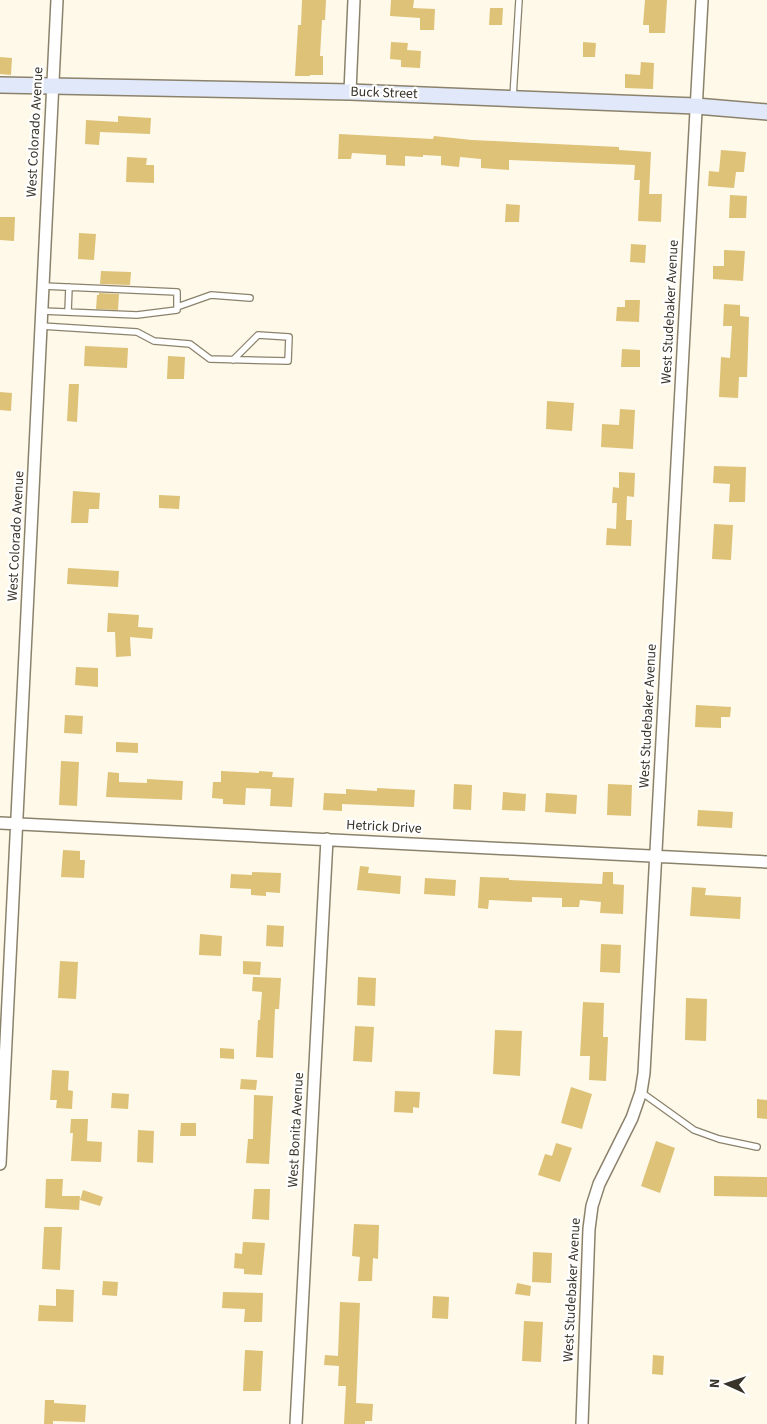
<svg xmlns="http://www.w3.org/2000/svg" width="767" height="1424" font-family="'Source Sans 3',sans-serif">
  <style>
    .building { fill: #dec278 }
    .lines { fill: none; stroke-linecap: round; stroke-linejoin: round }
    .lane-casing { stroke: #8b826b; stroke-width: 8 }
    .street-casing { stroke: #8b826b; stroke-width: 14 }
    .secondary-casing { stroke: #8b826b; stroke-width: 18 }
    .lane { stroke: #fff; stroke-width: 5.5 }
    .street { stroke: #fff; stroke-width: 11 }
    .secondary { stroke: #e0e8fa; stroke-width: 15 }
    .labels { text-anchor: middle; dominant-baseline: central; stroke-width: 4.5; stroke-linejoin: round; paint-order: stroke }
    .street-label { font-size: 14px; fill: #38342a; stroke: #fff }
  </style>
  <rect width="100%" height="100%" fill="#fff9ea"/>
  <!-- building -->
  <path class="building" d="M302 0H326L325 20H322L320 56H323V75H310V76H295L298 25H301Z
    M391 0H414L413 8 435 9 434 30H420V18L390 16Z
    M645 0H667L665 33H649V25H643Z
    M490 8H503L502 25H489Z
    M391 42 408 43 407 50 421 51 420 68 401 67V60L390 59Z
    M583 42 596 43 595 57H583Z
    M0 57 12 58 11 75 0 74Z
    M641 62 654 63 653 89 625 88V74L640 75Z
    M118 116 151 118 150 134 100 132 99 145 85 144 86 120 118 122Z
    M339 134 433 139 434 136 472 140 619 147V150L651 152 649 194H662L661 222 638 221 640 180H634L635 165 509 160V170L481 168V159L460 157 459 167 441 165V156L423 155V157L405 156V166L386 165V155L352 153 351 159H338Z
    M721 150 746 152 744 172H736L734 188 708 186 709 171 719 172Z
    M127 157 147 158 146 165H154V183L126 182Z
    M730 195 747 196 746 218H729Z
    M506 204 520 205 519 222H505Z
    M0 217H15L14 241 0 240Z
    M79 233 96 234 94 260 78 259Z
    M631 244 646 245 645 263 630 262Z
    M724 250 745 251 743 281 713 279V266H724Z
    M101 271 131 272 130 285 100 284Z
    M99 293 119 294 118 310 96 309 97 295H99Z
    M625 300H640L639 322 616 321 617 307H625Z
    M724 304 740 305V316L749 317 747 377H739L738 398 719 397 721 357 730 358 732 326H723Z
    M85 346 128 348 127 368 84 366Z
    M622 349 640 350V367H621Z
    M168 356 185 357 184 379H167Z
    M69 384H79L77 422 67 421Z
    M0 392 12 393 11 411 0 410Z
    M547 401 574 403 572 431 546 429Z
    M620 409 635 410 633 449 601 447 602 424 619 425Z
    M714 466 746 467 745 502H729L730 484 713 483Z
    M619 472 635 473 634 497 627 496 626 520H632L631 546 606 545 607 528 616 529 617 503H612L613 487 619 488Z
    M73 491 100 493 99 509H89L88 523H71Z
    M159 495 180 496 179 509 159 508Z
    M714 524 733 525 731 560 712 559Z
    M68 568 119 571 118 587 67 584Z
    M108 613 139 615 138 627 153 628 152 639 130 637 131 656 116 657 115 632H107Z
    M76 667 98 668V687L75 685Z
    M696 705 731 707 730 717H721V728L695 727Z
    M65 715 83 716 82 734 64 733Z
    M116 742 138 743V753L116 752Z
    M61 761 79 762 77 806 59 805Z
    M221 771 259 773V771L273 772 272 777 294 778 292 807 270 806 271 789 246 788 245 805 223 804V799L212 798 213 782H221Z
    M108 772 119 773V782L147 783V779L183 781 182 800 106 797Z
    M454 784 472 785 471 810 453 809Z
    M608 784 632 785 631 816 607 815Z
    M377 788 415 790 414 807 342 804V811L323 810 324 793 346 794V789L377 791Z
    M503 792 526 794 525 811 502 810Z
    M546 793 577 795 576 814 545 812Z
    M698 810 733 812 732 828 697 826Z
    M63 850 80 851V860H85L84 878 61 877Z
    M360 866 369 867 368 873 401 876 400 894 357 890Z
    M252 872 281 873 280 893 266 892V896L251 895V889L230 888 231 874 252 875Z
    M603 872H613V884L624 885 623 914 600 913 601 902 580 900 579 907H562V898L532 897V902L489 900 488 909 478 908 480 877 509 878V880L602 884Z
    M425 878 456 880 455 896 424 894Z
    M692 887 706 888 705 895 741 897 740 919 690 916Z
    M267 925 284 926 283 947 266 946Z
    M200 934 222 936 221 956 199 955Z
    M601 944 621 945 620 973 600 972Z
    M60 961 78 962 76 999 58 998Z
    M243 961 261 962 260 975 243 974Z
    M253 977 281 978 279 1009H275L273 1058 256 1057 258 1020H260L262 992 252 991Z
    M358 977 376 978 375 1006 357 1005Z
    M686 998 707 999 706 1041 685 1040Z
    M583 1002 604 1003 603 1037H608L606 1081 589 1080 590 1056H580Z
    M355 1026 374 1027 372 1062 353 1061Z
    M495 1030 522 1031 520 1076 493 1074Z
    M220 1048 234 1049V1059L220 1058Z
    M52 1070 69 1071 68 1090 73 1091 72 1109 56 1108 57 1100H50Z
    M241 1079 257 1080 256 1090 240 1089Z
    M571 1087 592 1094 582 1129 561 1123Z
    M395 1091 420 1092 419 1108 413 1107V1113L394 1112Z
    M112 1093 129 1094 128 1109 111 1108Z
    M254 1095 273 1096 269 1164 246 1163 248 1139H253Z
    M757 1099 767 1100V1119L757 1118Z
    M71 1119H88L87 1141 102 1142 101 1162 71 1161 73 1133H70Z
    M181 1123H196V1136H180Z
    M138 1130 154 1131 153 1163 137 1162Z
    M656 1141 675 1148 660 1193 641 1186Z
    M556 1143 572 1148 560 1182 538 1175 545 1154 552 1156Z
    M714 1176 767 1177V1197L714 1196Z
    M46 1179H63L62 1196H80L79 1210 45 1208Z
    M254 1189H270L269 1220 252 1219Z
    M83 1190 103 1197 100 1206 80 1200Z
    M354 1224 379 1225 378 1259 373 1258 372 1281H358L360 1257 352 1256Z
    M44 1227H62L60 1270 42 1269Z
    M243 1242 265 1243 262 1275 244 1274V1269L234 1268 235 1253 242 1254Z
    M533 1252 552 1253 551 1283 532 1282Z
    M103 1281 118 1282 117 1296 102 1295Z
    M517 1283 531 1286 530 1296 515 1294Z
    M56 1289 74 1290 73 1322 38 1321 39 1305 56 1306Z
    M223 1292 263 1293 262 1322H244L245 1309 222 1308Z
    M433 1296 449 1297 448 1319 432 1318Z
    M340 1302 360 1303 356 1403 373 1404 372 1421H365V1424H344L346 1386H338L339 1366 324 1365 325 1355 338 1356Z
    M524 1321 543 1322 541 1362 522 1361Z
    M245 1350 263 1351 261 1391H243Z
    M653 1355 664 1356 663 1375 652 1374Z
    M45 1400H54V1403L86 1405 85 1422 53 1421V1424H44Z"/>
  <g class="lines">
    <defs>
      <path id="lane" d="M513 97 519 0
        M177 307 211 295 250 298
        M42 311 137 315 177 310V292L43 286
        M68 312 69 287
        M41 326 137 332 154 341 190 344 210 359 288 361 289 337 258 335 233 360
        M641 1092 694 1130 719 1139 757 1147"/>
      <path id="street" d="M350 92 354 0
        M0 823 767 862
        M0 1164 57 0
        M296 1424 327 839
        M582 1424 589 1229 592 1206 599 1184 632 1118 641 1092 644 1073 702 0"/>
      <path id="secondary" d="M0 85 350 92 696 106 767 112"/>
    </defs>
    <!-- lane casing -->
    <use href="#lane" class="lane-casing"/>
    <!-- street casing -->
    <use href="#street" class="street-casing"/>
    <!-- secondary casing -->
    <use href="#secondary" class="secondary-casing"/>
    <!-- lane -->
    <use href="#lane" class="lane"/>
    <!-- street -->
    <use href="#street" class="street"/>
    <!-- secondary -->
    <use href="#secondary" class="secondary"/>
  </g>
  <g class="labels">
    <!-- street labels -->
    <g class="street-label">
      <text transform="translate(384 93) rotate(2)">Buck Street</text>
      <text transform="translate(35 132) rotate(-87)">West Colorado Avenue</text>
      <text transform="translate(670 312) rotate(-87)">West Studebaker Avenue</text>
      <text transform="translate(16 536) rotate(-87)">West Colorado Avenue</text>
      <text transform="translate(648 716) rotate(-87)">West Studebaker Avenue</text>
      <text transform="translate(384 827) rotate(3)">Hetrick Drive</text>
      <text transform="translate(296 1130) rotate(-87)">West Bonita Avenue</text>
      <text transform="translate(572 1290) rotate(-87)">West Studebaker Avenue</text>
    </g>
  </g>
  <!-- north arrow -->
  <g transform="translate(727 1384) rotate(273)" stroke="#ffffff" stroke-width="4" paint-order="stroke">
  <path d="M0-4L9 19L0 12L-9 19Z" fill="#38342a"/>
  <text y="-8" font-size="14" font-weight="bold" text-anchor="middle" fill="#38342a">N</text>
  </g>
</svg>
